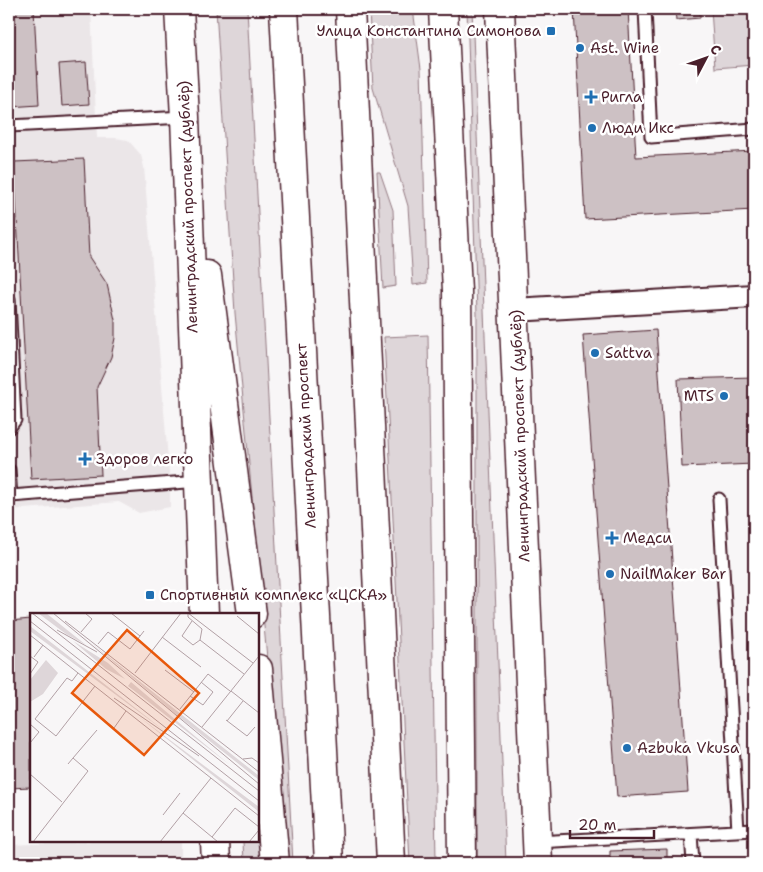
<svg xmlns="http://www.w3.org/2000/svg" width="763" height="872" font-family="'Shantell Sans',sans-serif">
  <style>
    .built { fill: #ebe6e8 }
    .green { fill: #ded6d9; stroke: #947a82 }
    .building { fill: #cdc1c4; stroke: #4a1f2b }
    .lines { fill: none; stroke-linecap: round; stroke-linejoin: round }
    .lane-casing { stroke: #4a1f2b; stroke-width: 15 }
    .street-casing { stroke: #4a1f2b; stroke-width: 26 }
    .secondary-casing { stroke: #4a1f2b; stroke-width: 31 }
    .primary-casing { stroke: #4a1f2b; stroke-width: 31 }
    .lane { stroke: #fff; stroke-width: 11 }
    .street { stroke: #fff; stroke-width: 22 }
    .secondary { stroke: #fff; stroke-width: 28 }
    .primary { stroke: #fff; stroke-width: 28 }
    .poi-dot { fill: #1f6fb2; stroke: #fff; stroke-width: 2 }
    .labels { text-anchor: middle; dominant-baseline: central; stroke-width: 5; stroke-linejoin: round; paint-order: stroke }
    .poi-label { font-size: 15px; fill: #4a1f2b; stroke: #fff; text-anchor: start }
    .street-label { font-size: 15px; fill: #4a1f2b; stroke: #fff }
    .inset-road { fill: none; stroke: #b2a0a5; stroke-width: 1 }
    .view { fill: #e8590c; fill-opacity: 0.15; stroke: #e8590c; stroke-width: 2.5 }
    .inset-edge { fill: none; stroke: #4a1f2b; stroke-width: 2.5 }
  </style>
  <rect width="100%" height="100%" fill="#f8f6f7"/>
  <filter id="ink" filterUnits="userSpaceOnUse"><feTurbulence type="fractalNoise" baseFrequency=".02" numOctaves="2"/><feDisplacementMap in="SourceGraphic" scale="10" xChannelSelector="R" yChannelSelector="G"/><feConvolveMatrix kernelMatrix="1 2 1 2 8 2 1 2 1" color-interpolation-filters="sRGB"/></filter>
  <g filter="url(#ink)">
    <!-- built -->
    <path class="built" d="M9 9H91L97 138H115L128 140 141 155 144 167 170 484V507L139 513 119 502 9 510Z
      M108 841H181V863H9V845Z"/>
    <!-- green -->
    <path class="green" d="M216 9H247L293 863H286L235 313Z
      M369 9H413L421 69 427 283 413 285 408 206 373 88Z
      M467 9H472L506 863H477V314Z
      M711 9H754V65L715 68Z
      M377 172H380L393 210 396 286 383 288Z
      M428 335 436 863H410L384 337Z
      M258 815 262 863H244L243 841H258Z"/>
    <!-- building -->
    <path class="building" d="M9 9H34L39 105 9 107Z
      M574 9H628L636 157 754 151V210L585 219Z
      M675 9H700V18L676 20Z
      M86 62 89 104 62 106 59 64Z
      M84 159 89 257 107 284 115 320V338L111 357 97 387 101 475 31 479 14 162Z
      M656 330 688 792 617 797 583 335Z
      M754 377V464L682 467 678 379Z
      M31 619V787L9 788V621Z
      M667 849V863H610V851Z"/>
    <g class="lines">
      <defs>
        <path id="lane" d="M645 9 651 137 754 129
          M9 126 185 117
          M9 300 15 420 9 428
          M9 470 11 496 199 481
          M719 499 738 831
          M691 834 693 863
          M537 842 754 830"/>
        <path id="street" d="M514 310 754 296"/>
        <path id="secondary" d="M179 9 185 117 204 614
          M443 9 457 291 462 863
          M500 9 538 863
          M207 275 252 614
          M258 669 275 863
          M215 841 216 863"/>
        <path id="primary" d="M284 9 329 863
          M350 9 391 863"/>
      </defs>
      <!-- lane casing -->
      <use href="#lane" class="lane-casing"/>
      <!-- street casing -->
      <use href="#street" class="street-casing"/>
      <!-- secondary casing -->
      <use href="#secondary" class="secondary-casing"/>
      <!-- primary casing -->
      <use href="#primary" class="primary-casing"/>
      <!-- lane -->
      <use href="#lane" class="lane"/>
      <!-- street -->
      <use href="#street" class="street"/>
      <!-- secondary -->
      <use href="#secondary" class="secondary"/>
      <!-- primary -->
      <use href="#primary" class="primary"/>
    </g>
  </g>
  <!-- markers -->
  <g class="poi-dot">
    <rect x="546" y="26" width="10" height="10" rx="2.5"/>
    <circle cx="580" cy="48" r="5"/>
    <path d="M588.5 89.5h5v5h5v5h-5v5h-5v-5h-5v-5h5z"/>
    <circle cx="592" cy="128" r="5"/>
    <circle cx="595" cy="353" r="5"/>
    <circle cx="724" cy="396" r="5"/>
    <path d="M82.5 451.5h5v5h5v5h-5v5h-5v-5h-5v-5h5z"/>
    <path d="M609.5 530.5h5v5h5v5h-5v5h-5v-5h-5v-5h5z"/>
    <circle cx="610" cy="574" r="5"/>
    <rect x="145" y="590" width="10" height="10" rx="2.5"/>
    <circle cx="627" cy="748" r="5"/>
  </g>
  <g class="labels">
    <!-- poi labels -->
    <g class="poi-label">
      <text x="541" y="31" text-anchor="end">Улица Константина Симонова</text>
      <text x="590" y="48">Ast. Wine</text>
      <text x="601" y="97">Ригла</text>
      <text x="602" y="128">Люди Икс</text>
      <text x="605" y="353">Sattva</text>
      <text x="714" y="396" text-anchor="end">MTS</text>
      <text x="96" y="459">Здоров легко</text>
      <text x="623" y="538">Медси</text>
      <text x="620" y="574">NailMaker Bar</text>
      <text x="160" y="595">Спортивный комплекс «ЦСКА»</text>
      <text x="637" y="748">Azbuka Vkusa</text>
    </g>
    <!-- street labels -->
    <g class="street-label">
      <text transform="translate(188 207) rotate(-92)">Ленинградский проспект (дублёр)</text>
      <text transform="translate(306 436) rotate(-93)">Ленинградский проспект</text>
      <text transform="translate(520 436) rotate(-92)">Ленинградский проспект (дублёр)</text>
    </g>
  </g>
  <!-- overview -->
  <g transform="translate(30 613)">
    <rect width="229" height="229" fill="#f8f6f7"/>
    <path d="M8 0H16L56 32 36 21ZM0 13 136 119 0 18ZM43 28 78 50 95 66 76 56ZM60 29 229 163V167L149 104ZM16 47 28 60 13 81 0 89V67ZM101 69 166 124 200 152 98 73ZM108 103 229 194V199Z" fill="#ded6d9"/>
    <path class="inset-road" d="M2 0 229 178M23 0 229 171M81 0 110 23M158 0 223 50M158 0V4L172 16 170 27 163 32 152 23 162 8M207 3 229 21M0 8 229 188M35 8 229 159M27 17 67 39M51 19 62 6 55 0M0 22 229 203M132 24 171 54M170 27 214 61M68 31 78 19 100 36 114 18M0 43 8 49 0 61M4 44 13 32M135 57 164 79M48 60 42 68 37 65 5 106 26 123 65 73M105 60 151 0M201 78 229 100M160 83 173 92 183 79 171 69M84 85 169 143M56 92 84 115 96 98M150 96 178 61 200 78M196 107 217 123 225 114M197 108 213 88M0 111 9 119 0 130M172 114 229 43M43 145 67 117M213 146 222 145 229 150M0 161 32 189M153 200 188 229M133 202 150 180M182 224 205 195 229 214M3 229 58 158 43 145 38 151M130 229 181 165M219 229 229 217"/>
    <path class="view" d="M97 17 169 80 114 142 42 80Z"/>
    <rect width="229" height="229" class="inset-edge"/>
  </g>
  <!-- margin -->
  <rect width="763" height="872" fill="none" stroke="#fff" stroke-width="30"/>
  <rect x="15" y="15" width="733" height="842" fill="none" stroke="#4a1f2b" stroke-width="2" filter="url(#ink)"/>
  <!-- north arrow -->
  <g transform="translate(706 58) rotate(49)" stroke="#ffffff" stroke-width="4" paint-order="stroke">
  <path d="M0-4L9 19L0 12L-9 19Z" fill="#4a1f2b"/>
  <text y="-8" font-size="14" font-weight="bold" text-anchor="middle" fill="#4a1f2b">С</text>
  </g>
  <!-- scale -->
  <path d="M570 830v8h84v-8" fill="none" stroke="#4a1f2b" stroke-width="2.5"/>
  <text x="578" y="830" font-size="15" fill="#4a1f2b" stroke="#ffffff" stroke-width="4" paint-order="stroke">20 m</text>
</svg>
